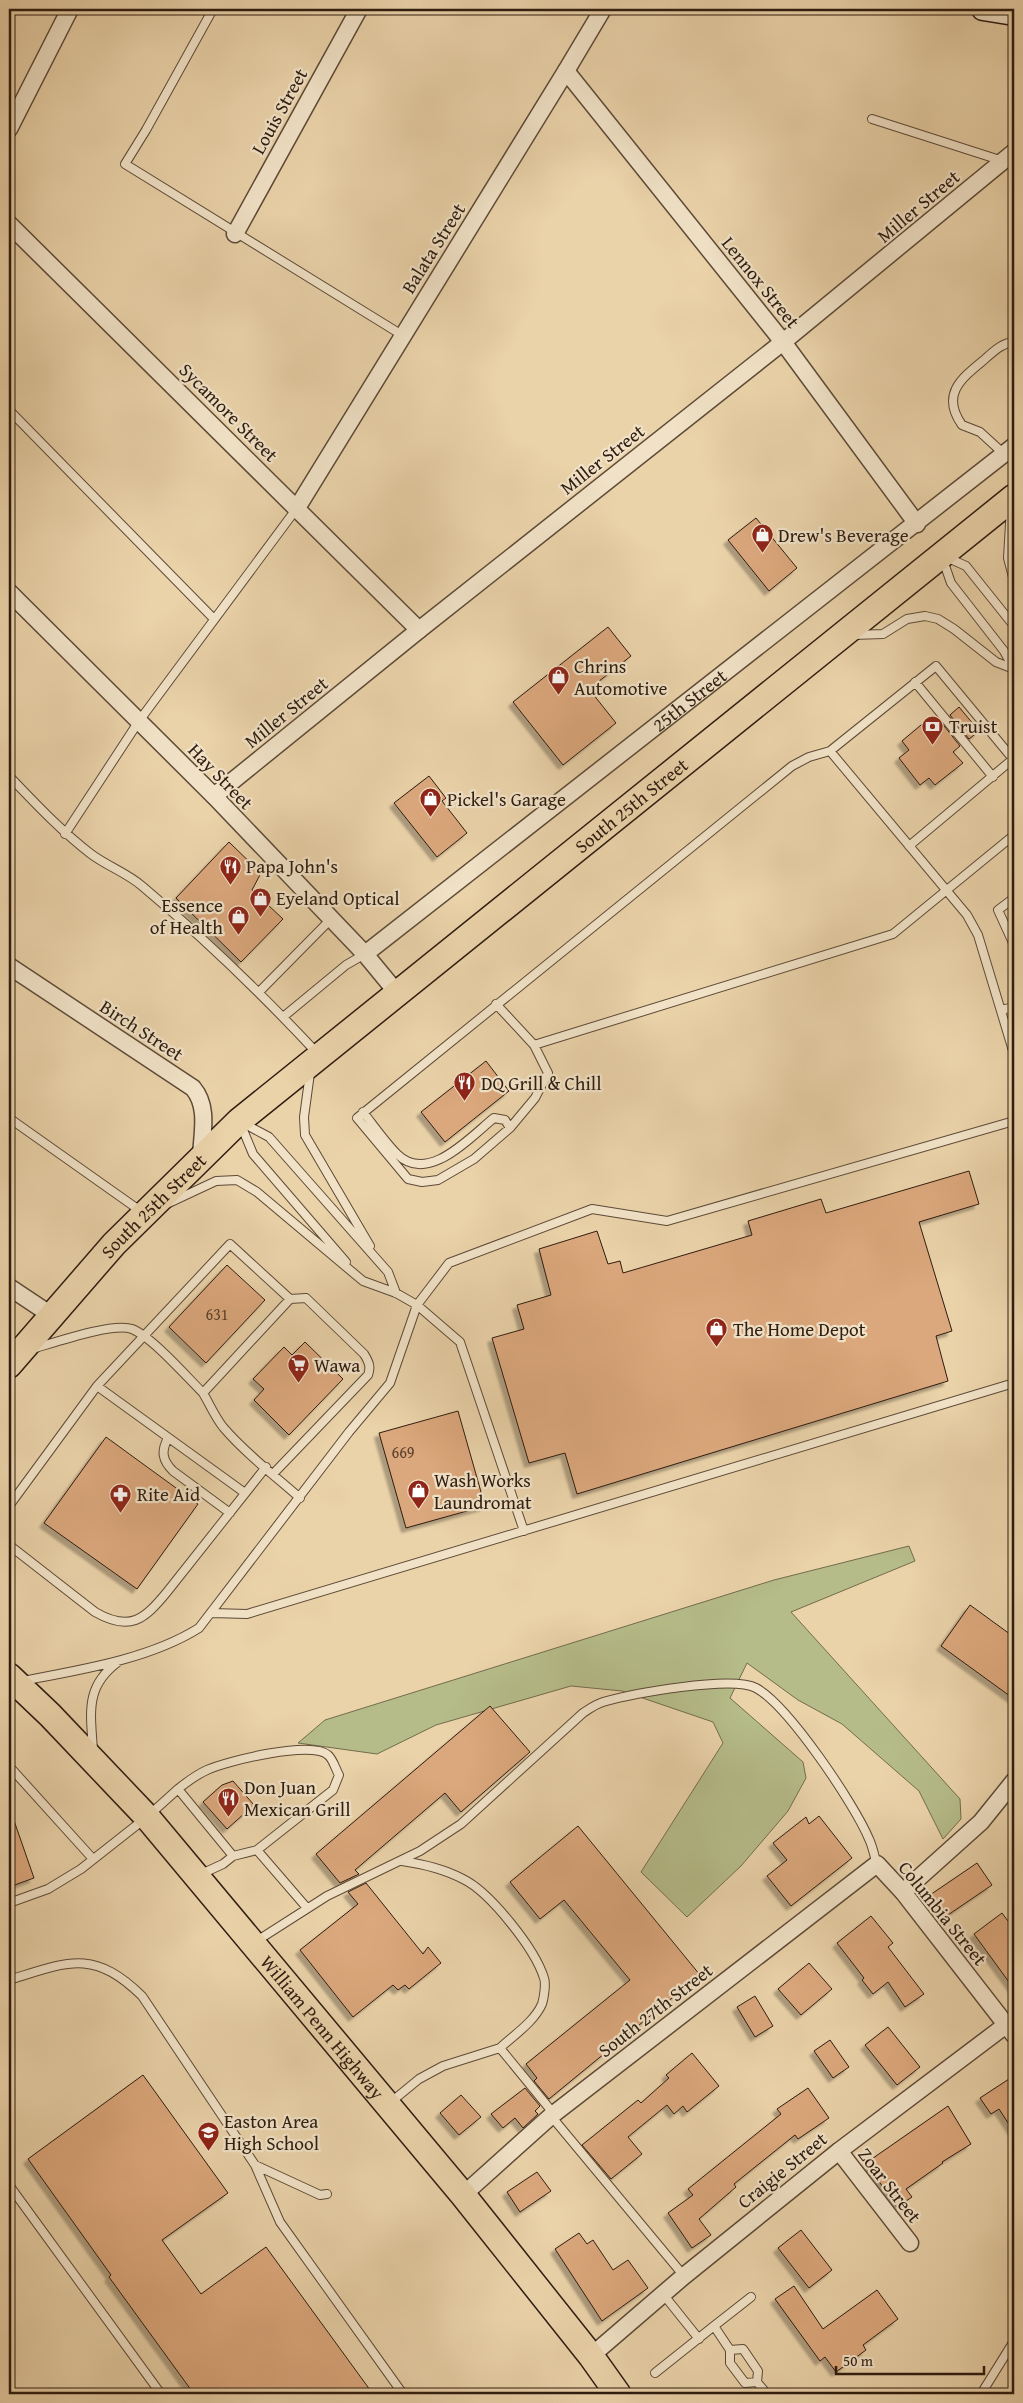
<svg xmlns="http://www.w3.org/2000/svg" width="1023" height="2403" font-family="'Gentium Book Plus',serif">
  <style>
    .green { fill: #b5bc89; stroke: #726c4d }
    .building { fill: #dba77b; stroke: #2e1c11; filter: url(#shadow) }
    .lines { fill: none; stroke-linecap: round; stroke-linejoin: round }
    .service-casing { stroke: #5d4a37; stroke-width: 10 }
    .minor-casing { stroke: #5d4a37; stroke-width: 19 }
    .secondary-casing { stroke: #2e1c11; stroke-width: 25 }
    .primary-casing { stroke: #2e1c11; stroke-width: 28 }
    .service { stroke: #f1e2c7; stroke-width: 8 }
    .minor { stroke: #f1e2c7; stroke-width: 16 }
    .secondary { stroke: #f1e2c7; stroke-width: 22 }
    .primary { stroke: #ead2a9; stroke-width: 25 }
    .labels { text-anchor: middle; dominant-baseline: central; stroke-width: 4.5; stroke-linejoin: round; paint-order: stroke }
    .number-label { font-size: 16px; fill: #593f2c }
    .street-label { font-size: 19px; fill: #2e1c11; stroke: #f1e2c7 }
    .poi-label { font-size: 19px; fill: #2e1c11; stroke: #f1e2c7; text-anchor: start }
  </style>
  <defs>
    <filter id="shadow"><feDropShadow dx="-4.5" dy="4.5" stdDeviation="1" flood-color="#0004"/></filter>
  </defs>
  <rect width="100%" height="100%" fill="#ead2a9"/>
  <filter id="stains"><feTurbulence type="fractalNoise" baseFrequency=".004" numOctaves="4"/><feColorMatrix values="0 0 0 0 .2 0 0 0 0 .09 0 0 0 0 .02 0 0 0 .5 -.17"/></filter>
  <radialGradient id="worn" r=".72"><stop offset=".6" stop-color="#630" stop-opacity="0"/><stop offset="1" stop-color="#630" stop-opacity=".3"/></radialGradient>
  <!-- green -->
  <path class="green" d="M909 1546 915 1561 791 1612 960 1799 961 1819 943 1839 919 1791 842 1724 798 1700 747 1663 730 1698 803 1762 806 1778 788 1811 741 1866 687 1917 641 1872 723 1743 713 1722 622 1691 571 1686 436 1725 377 1754 298 1743 325 1720 774 1580Z"/>
  <!-- building -->
  <path class="building" d="M756 518 797 568 769 591 728 540Z
    M608 627 631 656 589 689 616 723 563 765 513 702Z
    M959 707 979 731 969 739 950 715Z
    M927 720 933 728 941 722 960 746 953 752 963 763 935 785 929 778 920 785 899 758 909 750 902 741Z
    M429 776 446 798 442 801 467 833 437 857 394 803Z
    M229 842 261 873 252 890 283 919 241 962 176 898Z
    M486 1061 509 1091 445 1142 421 1112Z
    M969 1171 979 1204 919 1222 952 1331 936 1336 948 1381 577 1494 565 1453 529 1463 492 1338 524 1329 517 1305 551 1295 539 1249 597 1231 608 1264 620 1261 623 1273 752 1235 748 1221 821 1199 826 1213Z
    M227 1265 265 1300 206 1363 169 1327Z
    M305 1342 343 1379 289 1435 254 1400 264 1389 253 1379 284 1347 292 1355Z
    M458 1411 485 1506 406 1528 379 1433Z
    M106 1437 198 1504 137 1589 44 1523Z
    M970 1605 1014 1637V1699L941 1646Z
    M490 1706 530 1752 461 1812 445 1793 355 1870 359 1874 340 1883 316 1854Z
    M233 1781 254 1805 227 1829 203 1802 222 1785Z
    M11 1812 34 1878 9 1887V1813Z
    M819 1816 852 1858 791 1906 767 1876 787 1860 773 1843 806 1817 809 1824Z
    M578 1826 700 1975 549 2099 534 2081 537 2078 526 2064 630 1980 564 1900 540 1919 510 1882Z
    M977 1863 992 1885 945 1917 930 1895Z
    M366 1883 423 1954 428 1947 441 1963 409 1989 405 1985 398 1990 393 1985 353 2017 300 1950 358 1904 348 1892Z
    M1002 1913 1014 1929V1989L974 1934Z
    M871 1916 893 1943 888 1947 924 1994 905 2007 888 1982 873 1994 862 1980 864 1978 837 1943Z
    M809 1963 832 1989 801 2015 778 1989Z
    M755 1996 773 2026 755 2037 737 2007Z
    M888 2027 920 2067 897 2085 865 2045Z
    M830 2040 849 2067 833 2078 814 2051Z
    M692 2053 719 2086 687 2112 683 2106 674 2114 667 2105 628 2137 642 2154 611 2179 582 2145 638 2100 641 2103 669 2078 666 2075Z
    M143 2075 228 2193 162 2240 201 2294 266 2247 373 2394H194L109 2277 111 2275 28 2159Z
    M1009 2079 1014 2087V2132L999 2109 991 2114 980 2098Z
    M525 2088 540 2106 535 2111 538 2114 523 2128 515 2118 503 2128 491 2114Z
    M808 2088 829 2118 798 2139 795 2135 734 2184 736 2187 699 2219 711 2235 692 2248 668 2213 693 2195 688 2189 781 2114 777 2109Z
    M461 2095 481 2117 459 2135 440 2113Z
    M948 2106 971 2144 942 2162 943 2163 906 2189 912 2197 897 2207 866 2163Z
    M537 2172 551 2191 520 2212 507 2192Z
    M801 2230 832 2270 809 2288 778 2248Z
    M579 2233 587 2244 593 2240 613 2270 628 2260 648 2288 602 2321 555 2249Z
    M794 2286 823 2329 877 2290 898 2319 863 2345 866 2350 836 2372 825 2357 820 2361 775 2299Z"/>
  <g class="lines">
    <defs>
      <path id="service" d="M213 9 146 130 125 164 402 335
        M872 119 1003 161
        M9 410 214 619
        M1004 454 980 432 962 425C940 394 962 378 985 359 994 351 1002 343 1014 342
        M1011 507 1008 558 1014 581
        M946 557 966 566 1014 626
        M943 560 951 583 1004 651 1014 669
        M853 635 883 634 907 619 925 616 938 619 954 629 996 662 1014 669
        M915 682 993 777
        M830 751 936 666 1013 759 909 846
        M9 776C35 803 61 831 91 854 107 866 127 873 142 886 204 938 262 994 317 1053
        M65 834 139 721 297 508
        M1014 898 998 910 1014 945
        M259 992 331 919
        M496 1004 534 1045 548 1073 535 1098 510 1128 474 1159 438 1180 422 1182 408 1179 357 1118 792 766 809 757 830 751 967 915 978 935 1014 1054
        M1001 1010 1014 1007
        M283 1017 346 965 365 954
        M534 1045 893 934 1014 835
        M310 1073 304 1117 305 1135 370 1246
        M363 1112C374 1126 385 1142 397 1154 428 1185 470 1137 494 1118L505 1120 510 1128
        M9 1118 142 1212
        M243 1123 269 1137 388 1272 396 1293
        M241 1125 253 1154 346 1262
        M169 1203 216 1181 237 1180 257 1192 363 1281 396 1293 417 1305 460 1342 524 1531
        M32 1349C53 1343 113 1322 132 1329 152 1337 186 1376 203 1393
        M97 1386 245 1493
        M168 1438C161 1451 162 1460 173 1471L230 1513
        M273 1474 368 1375C371 1367 369 1362 364 1354L306 1298 290 1299 203 1393C209 1403 215 1417 223 1427 245 1453 274 1475 300 1498
        M9 1506 97 1386 230 1244 290 1299
        M9 1545 95 1612C130 1632 144 1620 167 1592L266 1467
        M212 1613 247 1614 1014 1383
        M22 1681C80 1670 150 1659 199 1628L349 1432 390 1383 417 1305 449 1263 592 1209 667 1221 1014 1121
        M93 1751C91 1714 84 1687 118 1662
        M9 1766 93 1859
        M178 1789C188 1781 196 1775 207 1770 227 1761 312 1740 328 1755 333 1759 336 1770 339 1775L333 1790 257 1850 233 1856
        M257 1850 307 1908
        M402 1861C423 1864 444 1869 463 1879 490 1892 535 1949 544 1978 546 1983 544 1998 542 2004 534 2022 514 2035 500 2048L554 2114
        M9 1903 48 1889 81 1869 147 1817 178 1789 233 1856 223 1864 199 1875
        M255 1942 327 1896 420 1851 461 1824 583 1713C589 1709 596 1704 603 1702 631 1694 732 1675 756 1688 788 1705 855 1805 869 1839 873 1847 874 1856 877 1864
        M9 1980C67 1962 93 1948 142 1996L255 2165 280 2222 403 2394
        M391 2102 419 2079 443 2066 500 2048
        M551 2116 684 2276
        M255 2165 320 2195 327 2194
        M9 2185 161 2394
        M663 2294 699 2339
        M714 2326 751 2297
        M730 2350 743 2349 758 2371 757 2382 767 2394
        M655 2373 714 2326 730 2350V2363L745 2383 757 2382
        M981 2394 1014 2341"/>
      <g id="minor">
        <path d="M566 71 783 342 917 524"/>
        <path d="M9 129 70 9"/>
        <path d="M9 224 419 630"/>
        <path d="M235 234 359 9"/>
        <path d="M297 508 566 71 603 9"/>
        <path d="M9 592 214 796 365 954 398 994"/>
        <path d="M214 796 419 630 783 342 1014 152"/>
        <path id="s1" d="M365 954 1014 446"/>
        <path d="M9 966 193 1088C209 1107 202 1133 201 1157"/>
        <path d="M9 1287 51 1315"/>
        <path d="M903 1892 981 1822 1014 1781"/>
        <path d="M839 2151 910 2243"/>
        <path d="M463 2195 551 2116 877 1864 903 1892 1014 2035"/>
        <path d="M591 2356 684 2276 839 2151 1006 2025"/>
      </g>
      <path id="secondary" d="M983 9 1014 14"/>
      <g id="primary">
        <path id="s2" d="M9 1365 114 1244 239 1121 1014 497"/>
        <path id="s3" d="M9 1676 50 1715 147 1817 463 2195 591 2356 618 2394"/>
      </g>
    </defs>
    <!-- service casing -->
    <use href="#service" class="service-casing"/>
    <!-- minor casing -->
    <use href="#minor" class="minor-casing"/>
    <!-- secondary casing -->
    <use href="#secondary" class="secondary-casing"/>
    <!-- primary casing -->
    <use href="#primary" class="primary-casing"/>
    <!-- service -->
    <use href="#service" class="service"/>
    <!-- minor -->
    <use href="#minor" class="minor"/>
    <!-- secondary -->
    <use href="#secondary" class="secondary"/>
    <!-- primary -->
    <use href="#primary" class="primary"/>
  </g>
  <!-- icons -->
  <defs>
    <symbol id="shop-pin" viewBox="-11 -11 22 30"><path d="M0 17L-7.5 6A9.5 9.5 0 1 1 7.5 6Z" fill="#8f2418" stroke="#f1e2c7"/><path d="M-5-2.5h2.3a2.7 3.5 0 0 1 5.4 0H5L5.5 6h-11ZM-1.5-2.5h3a1.5 2.3 0 0 0-3 0Z" fill="#fff"/></symbol>
    <symbol id="bank-pin" viewBox="-11 -11 22 30"><path d="M0 17L-7.5 6A9.5 9.5 0 1 1 7.5 6Z" fill="#8f2418" stroke="#f1e2c7"/><path d="M-6-4H6V4H-6ZM0-2.3a2.3 2.3 0 1 0 0 4.6a2.3 2.3 0 1 0 0-4.6Z" fill="#fff"/></symbol>
    <symbol id="restaurant-pin" viewBox="-11 -11 22 30"><path d="M0 17L-7.5 6A9.5 9.5 0 1 1 7.5 6Z" fill="#8f2418" stroke="#f1e2c7"/><path d="M-5-6h1v4h1v-4h1v4h1v-4h1v5L-1.5 .5V6h-2V.5L-5-1ZM5-6V6H3V1.5H1.5Q1.5-4 5-6Z" fill="#fff"/></symbol>
    <symbol id="supermarket-pin" viewBox="-11 -11 22 30"><path d="M0 17L-7.5 6A9.5 9.5 0 1 1 7.5 6Z" fill="#8f2418" stroke="#f1e2c7"/><path d="M-6-5.5h2.5l.6 2H6L4.5 2H-2.5L-4.4-4H-6ZM-1.5 3.2a1.3 1.3 0 1 0 .1 0ZM3 3.2a1.3 1.3 0 1 0 .1 0Z" fill="#fff"/></symbol>
    <symbol id="pharmacy-pin" viewBox="-11 -11 22 30"><path d="M0 17L-7.5 6A9.5 9.5 0 1 1 7.5 6Z" fill="#8f2418" stroke="#f1e2c7"/><path d="M-2-6h4v4h4v4h-4v4h-4v-4h-4v-4h4Z" fill="#fff"/></symbol>
    <symbol id="school-pin" viewBox="-11 -11 22 30"><path d="M0 17L-7.5 6A9.5 9.5 0 1 1 7.5 6Z" fill="#8f2418" stroke="#f1e2c7"/><path d="M0-5L7-2L0 1L-7-2ZM-4 1L0 2.5L4 1V4Q0 6-4 4Z" fill="#fff"/></symbol>
  </defs>
  <g fill-rule="evenodd">
    <use href="#shop-pin" x="750" y="522" width="25" height="34"/>
    <use href="#shop-pin" x="546" y="664" width="25" height="34"/>
    <use href="#bank-pin" x="920" y="714" width="25" height="34"/>
    <use href="#shop-pin" x="418" y="786" width="25" height="34"/>
    <use href="#restaurant-pin" x="218" y="854" width="25" height="34"/>
    <use href="#shop-pin" x="248" y="886" width="25" height="34"/>
    <use href="#shop-pin" x="226" y="904" width="25" height="34"/>
    <use href="#restaurant-pin" x="452" y="1070" width="25" height="34"/>
    <use href="#shop-pin" x="704" y="1316" width="25" height="34"/>
    <use href="#supermarket-pin" x="286" y="1352" width="25" height="34"/>
    <use href="#shop-pin" x="406" y="1478" width="25" height="34"/>
    <use href="#pharmacy-pin" x="108" y="1482" width="25" height="34"/>
    <use href="#restaurant-pin" x="216" y="1786" width="25" height="34"/>
    <use href="#school-pin" x="196" y="2120" width="25" height="34"/>
  </g>
  <g class="labels">
    <!-- number labels -->
    <g class="number-label">
      <text x="217" y="1314">631</text>
      <text x="403" y="1452">669</text>
    </g>
    <!-- street labels -->
    <g class="street-label">
      <text transform="translate(279 111) rotate(-61)">Louis Street</text>
      <text transform="translate(918 206) rotate(-40)">Miller Street</text>
      <text transform="translate(433 248) rotate(-58)">Balata Street</text>
      <text transform="translate(761 282) rotate(51)">Lennox Street</text>
      <text transform="translate(229 412) rotate(45)">Sycamore Street</text>
      <text transform="translate(602 459) rotate(-38)">Miller Street</text>
      <text stroke="none"><textPath href="#s1" startOffset="412">25th Street</textPath></text>
      <text transform="translate(286 712) rotate(-39)">Miller Street</text>
      <text transform="translate(221 776) rotate(46)">Hay Street</text>
      <text stroke="none"><textPath href="#s2" startOffset="839">South 25th Street</textPath></text>
      <text transform="translate(142 1030) rotate(33)">Birch Street</text>
      <text stroke="none"><textPath href="#s2" startOffset="215">South 25th Street</textPath></text>
      <text transform="translate(943 1913) rotate(51)">Columbia Street</text>
      <text transform="translate(655 2010) rotate(-38)">South 27th Street</text>
      <text stroke="none"><textPath href="#s3" startOffset="471">William Penn Highway</textPath></text>
      <text transform="translate(782 2170) rotate(-39)">Craigie Street</text>
      <text transform="translate(890 2185) rotate(52)">Zoar Street</text>
    </g>
    <!-- poi labels -->
    <g class="poi-label">
      <text x="778" y="535">Drew's Beverage</text>
      <text x="574" y="666">Chrins<tspan x="574" dy="22">Automotive</tspan></text>
      <text x="949" y="726">Truist</text>
      <text x="447" y="799">Pickel's Garage</text>
      <text x="246" y="866">Papa John's</text>
      <text x="276" y="898">Eyeland Optical</text>
      <text x="223" y="905" text-anchor="end">Essence<tspan x="223" dy="22">of Health</tspan></text>
      <text x="481" y="1083">DQ Grill &amp; Chill</text>
      <text x="733" y="1329">The Home Depot</text>
      <text x="314" y="1365">Wawa</text>
      <text x="434" y="1480">Wash Works<tspan x="434" dy="22">Laundromat</tspan></text>
      <text x="137" y="1494">Rite Aid</text>
      <text x="244" y="1787">Don Juan<tspan x="244" dy="22">Mexican Grill</tspan></text>
      <text x="224" y="2121">Easton Area<tspan x="224" dy="22">High School</tspan></text>
    </g>
  </g>
  <!-- margin -->
  <rect width="1023" height="2403" fill="none" stroke="#ead2a9" stroke-width="30"/>
  <rect x="10" y="10" width="1003" height="2383" fill="none" stroke="#2e1c11" stroke-width="2.5"/>
  <rect x="15" y="15" width="993" height="2373" fill="none" stroke="#2e1c11"/>
  <!-- scale -->
  <path d="M836 2366v8h148v-8" fill="none" stroke="#2e1c11" stroke-width="2.5"/>
  <text x="843" y="2366" font-size="15" fill="#2e1c11" stroke="#f1e2c7" stroke-width="4" paint-order="stroke">50 m</text>
  <rect width="100%" height="100%" filter="url(#stains)"/>
  <rect width="100%" height="100%" fill="url(#worn)"/>
</svg>
